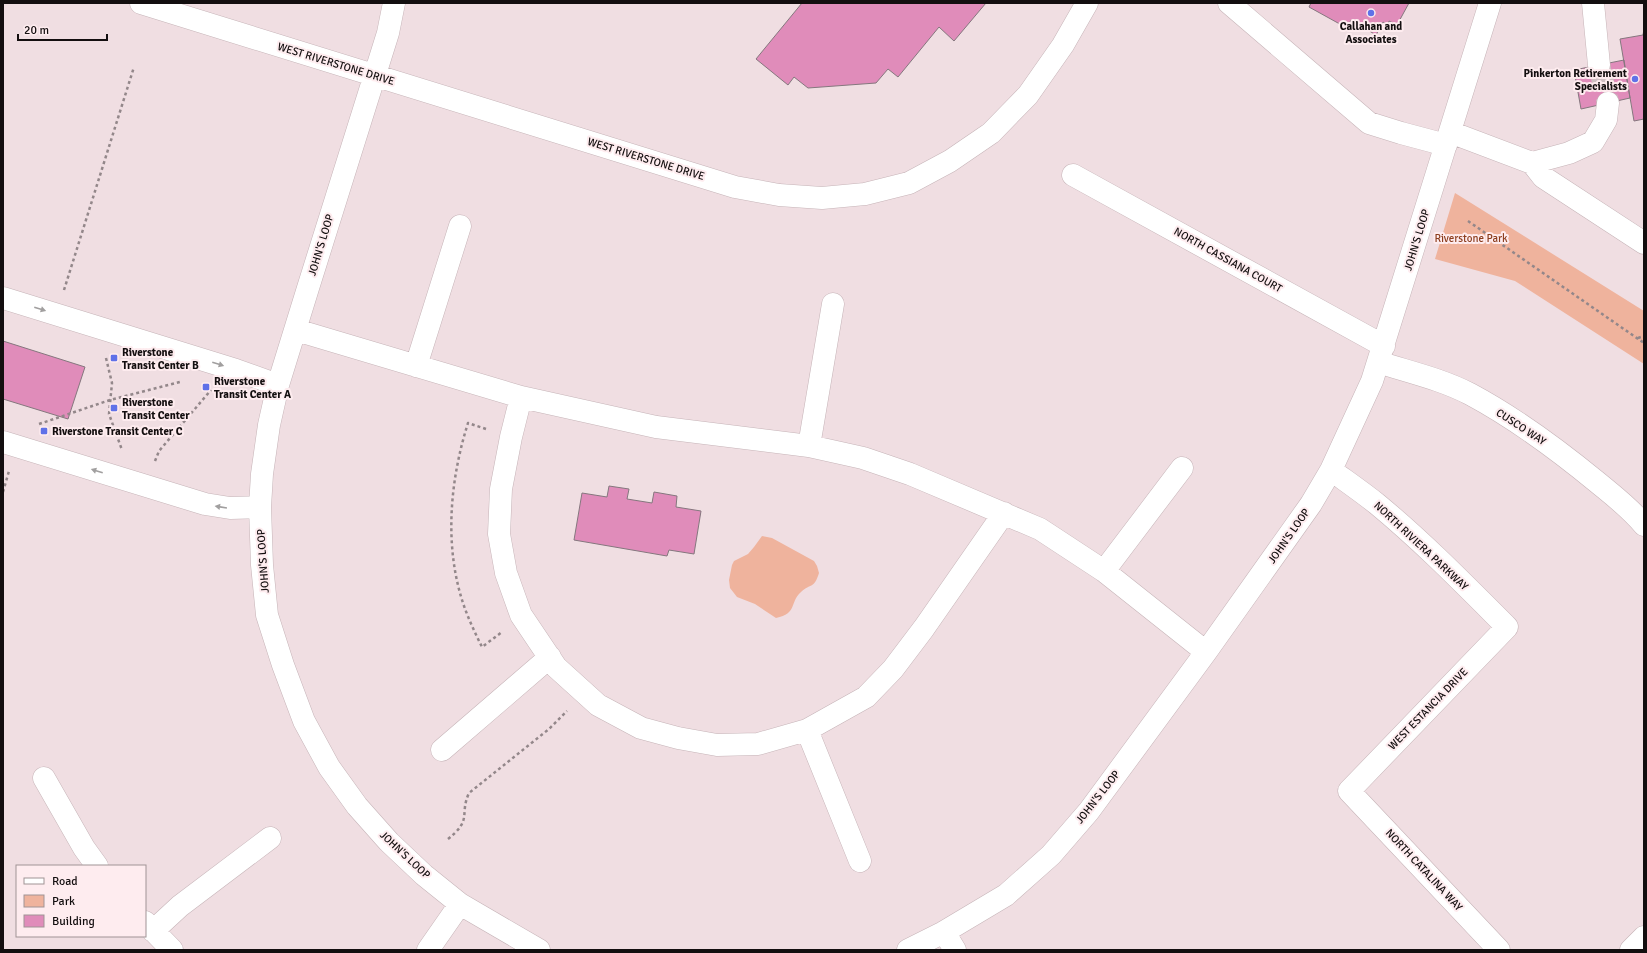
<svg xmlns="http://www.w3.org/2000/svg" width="1647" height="953" font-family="Signika,sans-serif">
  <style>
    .green { fill: #efb39d }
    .building { fill: #e08cba; stroke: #85777e }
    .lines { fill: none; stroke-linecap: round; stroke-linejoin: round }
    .minor-tunnel { stroke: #cfbfc2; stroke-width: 22; stroke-dasharray: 22 11; stroke-linecap: butt }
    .minor-casing { stroke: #c6b4b8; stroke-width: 23 }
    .path { stroke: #93878a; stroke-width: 2.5; stroke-dasharray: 3 3; stroke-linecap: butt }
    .minor { stroke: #fff; stroke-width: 22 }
    .oneway { fill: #a19f9f }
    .poi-dot { fill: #5f71e8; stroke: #feecef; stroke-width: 1.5 }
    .labels { text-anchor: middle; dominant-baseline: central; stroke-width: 4; stroke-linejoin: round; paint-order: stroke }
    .poi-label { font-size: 11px; font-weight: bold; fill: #130e0f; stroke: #feecef; text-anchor: start }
    .street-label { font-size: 11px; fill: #130e0f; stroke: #feecef }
    .park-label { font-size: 11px; fill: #8b3c1c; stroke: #feecef }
  </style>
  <rect width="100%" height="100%" fill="#f0dee2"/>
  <!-- green -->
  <path class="green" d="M1455 193 1644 311V364L1515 281 1435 259Z
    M762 536 772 538 814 561 817 566 819 573C814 589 811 583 801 592 789 603 798 613 776 618L755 604 737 597 730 588 729 580 732 565 734 561 748 554 754 547Z"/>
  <!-- building -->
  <path class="building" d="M802 3H986L954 41 939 27 898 77 888 69 876 83 808 88 794 77 788 85 756 59Z
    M1311 3H1409L1397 25 1389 21 1388 25 1383 22 1376 35 1351 20 1347 28 1309 7Z
    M1644 29V119L1634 121 1620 39 1643 35Z
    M1624 60 1630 98 1581 109 1574 70Z
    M3 341 85 367 68 419 3 399Z
    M609 486 629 489 627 499 652 503 654 492 677 496 676 507 701 511 694 554 669 550 667 556 574 540 582 493 607 497Z"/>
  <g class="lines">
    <!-- minor-tunnel -->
    <path class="minor-tunnel" d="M1599 65 1608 103"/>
    <defs>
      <path id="minor" d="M141 3 735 187 779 195 822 198 865 194 909 183 950 161 991 133 1028 95 1063 45 1087 3
        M394 3 388 33 308 288 278 385 269 425 262 474 260 507 262 565 267 615 283 665 304 721 329 767 357 806 389 842 424 875 460 904 539 950
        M1229 3 1369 123 1401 133 1446 145
        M1593 3 1599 65
        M1450 132 1532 163 1569 153 1593 142 1606 120 1608 103
        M1532 163 1543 177 1644 243
        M1073 175 1384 346
        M3 298 236 370 278 385
        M296 330 521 397 656 427 809 446 863 458 910 474 1040 529 1104 571 1206 652
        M1378 362C1409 372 1441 379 1470 394 1515 418 1558 450 1597 482 1614 496 1630 508 1644 525
        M416 366 460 226
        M521 397 511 437 501 489 499 534 506 573 521 615 556 667 598 705 641 728 678 738 717 745 758 744 807 730 866 697 893 669 924 628 1004 513
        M3 442 205 504 230 508 260 507
        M809 446 833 304
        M1331 470C1346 481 1362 492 1377 504 1423 542 1465 585 1507 627L1349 791 1499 950
        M1104 571 1182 468
        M807 730 860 861
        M442 750 550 657
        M44 778 84 848 97 866
        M145 922 172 950
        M153 931 180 906 270 838
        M944 932 955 950
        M428 950 460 904
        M908 950 944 932 1006 895 1051 855 1089 811 1206 652 1311 504 1331 470 1372 381 1490 3
        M1631 950 1644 937"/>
    </defs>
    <!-- minor casing -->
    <use href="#minor" class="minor-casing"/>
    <!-- path -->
    <path class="path" d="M1468 221 1644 343
      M64 290 134 67
      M1638 338 1644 336
      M106 358 112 383 109 414 122 450
      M39 424 110 400 180 382
      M486 429 468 423C450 480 444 545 463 603 468 618 475 633 482 647L502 632
      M155 461 159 451 211 390
      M3 492 9 471
      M448 839C473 819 459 815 469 793L549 729 567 711"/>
    <!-- minor -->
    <use href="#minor" class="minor"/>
  </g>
  <!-- one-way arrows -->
  <defs><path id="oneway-solid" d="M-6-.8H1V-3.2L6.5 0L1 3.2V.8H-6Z"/></defs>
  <g class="oneway">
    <use href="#oneway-solid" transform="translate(40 309) rotate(17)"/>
    <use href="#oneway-solid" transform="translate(218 364) rotate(17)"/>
    <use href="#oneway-solid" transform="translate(97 471) rotate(-163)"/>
    <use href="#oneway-solid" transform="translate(221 507) rotate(-171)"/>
  </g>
  <!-- markers -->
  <g class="poi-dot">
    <circle cx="1371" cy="13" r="4"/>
    <circle cx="1635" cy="79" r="4"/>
    <rect x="110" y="354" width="8" height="8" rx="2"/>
    <rect x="202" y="383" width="8" height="8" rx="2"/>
    <rect x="110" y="404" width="8" height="8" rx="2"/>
    <rect x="40" y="427" width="8" height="8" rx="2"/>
  </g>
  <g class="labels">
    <!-- poi labels -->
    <g class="poi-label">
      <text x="1371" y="26" text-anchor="middle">Callahan and<tspan x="1371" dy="13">Associates</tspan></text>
      <text x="1627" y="73" text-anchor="end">Pinkerton Retirement<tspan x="1627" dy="13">Specialists</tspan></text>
      <text x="122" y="352">Riverstone<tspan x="122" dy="13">Transit Center B</tspan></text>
      <text x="214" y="381">Riverstone<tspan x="214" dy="13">Transit Center A</tspan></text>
      <text x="122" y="402">Riverstone<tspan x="122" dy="13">Transit Center</tspan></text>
      <text x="52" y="431">Riverstone Transit Center C</text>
    </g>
    <!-- street labels -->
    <g class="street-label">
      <text transform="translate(336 64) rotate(17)">WEST RIVERSTONE DRIVE</text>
      <text transform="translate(646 159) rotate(17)">WEST RIVERSTONE DRIVE</text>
      <text transform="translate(1417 240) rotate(-73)">JOHN'S LOOP</text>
      <text transform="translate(321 245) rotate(-73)">JOHN'S LOOP</text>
      <text transform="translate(1228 260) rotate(29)">NORTH CASSIANA COURT</text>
      <text transform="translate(1521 427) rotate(33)">CUSCO WAY</text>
      <text transform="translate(1289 536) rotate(-55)">JOHN'S LOOP</text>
      <text transform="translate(1421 546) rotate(43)">NORTH RIVIERA PARKWAY</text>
      <text transform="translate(263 561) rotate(-94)">JOHN'S LOOP</text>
      <text transform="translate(1428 709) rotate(-46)">WEST ESTANCIA DRIVE</text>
      <text transform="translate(1098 797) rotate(-52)">JOHN'S LOOP</text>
      <text transform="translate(405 855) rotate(43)">JOHN'S LOOP</text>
      <text transform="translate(1424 870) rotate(47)">NORTH CATALINA WAY</text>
    </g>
    <!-- park labels -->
    <g class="park-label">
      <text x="1471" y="238">Riverstone Park</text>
    </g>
  </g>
  <!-- border -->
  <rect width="1647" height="953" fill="none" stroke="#130e0f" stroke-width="8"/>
  <!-- legend -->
  <rect x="16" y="865" width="130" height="72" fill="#feecef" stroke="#a09395"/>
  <rect x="24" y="878" width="20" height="6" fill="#ffffff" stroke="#a09395"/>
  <text x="52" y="885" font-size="12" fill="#130e0f">Road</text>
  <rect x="24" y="895" width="20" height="12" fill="#efb39d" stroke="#a09395"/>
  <text x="52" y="905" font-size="12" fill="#130e0f">Park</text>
  <rect x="24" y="915" width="20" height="12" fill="#e08cba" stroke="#a09395"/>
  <text x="52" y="925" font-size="12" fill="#130e0f">Building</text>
  <!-- scale -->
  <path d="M18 34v6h89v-6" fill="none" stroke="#130e0f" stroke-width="2"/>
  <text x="24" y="34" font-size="12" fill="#130e0f" stroke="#feecef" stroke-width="3" paint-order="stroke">20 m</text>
</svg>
